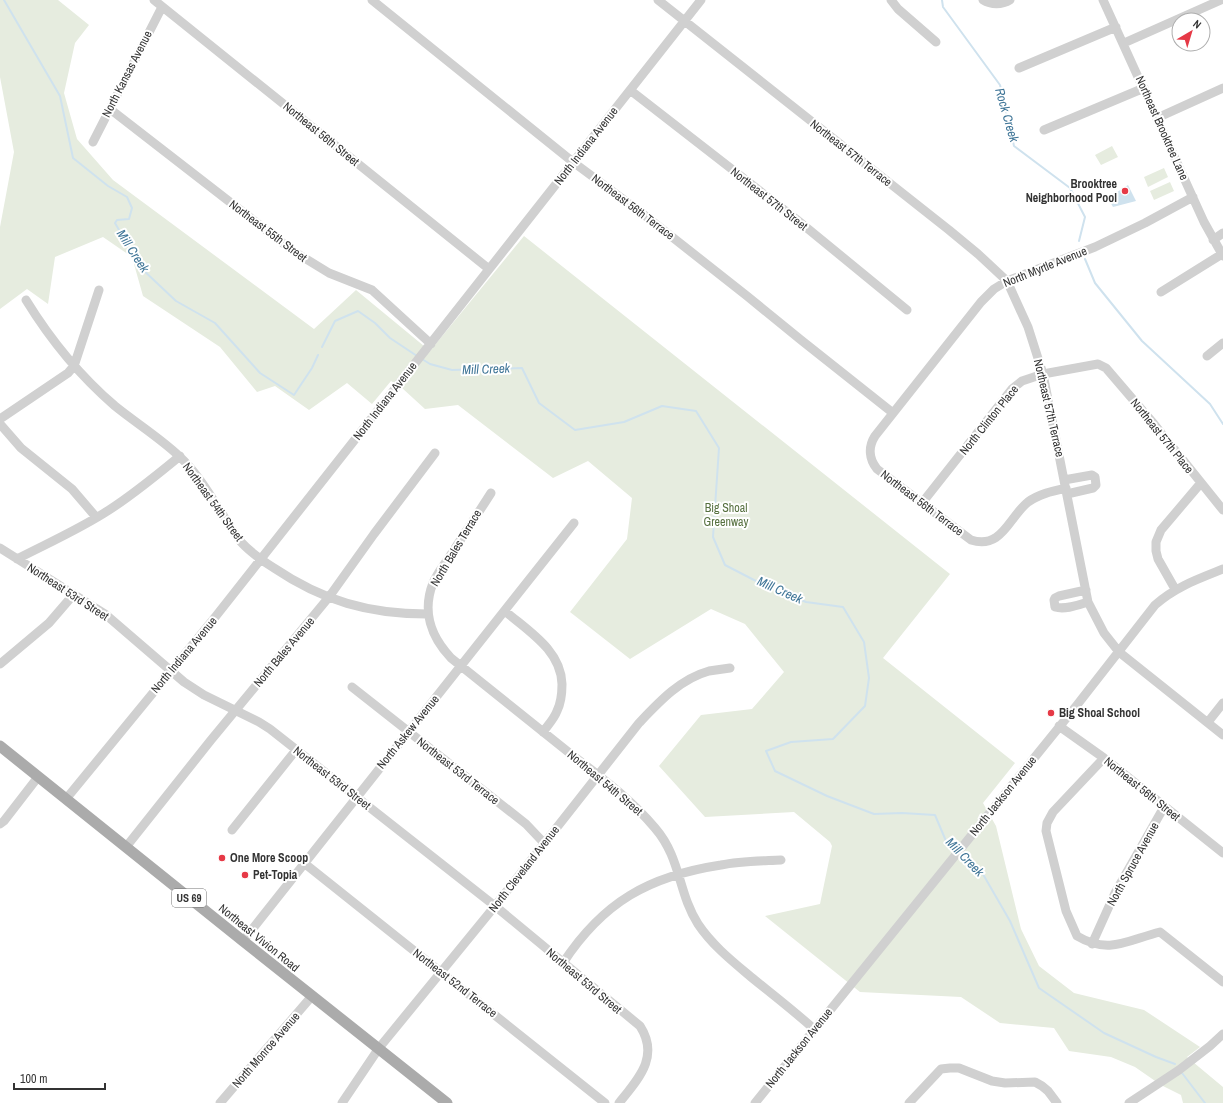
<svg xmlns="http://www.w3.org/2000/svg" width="1223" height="1103" font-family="'Archivo Narrow',sans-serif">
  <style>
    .green { fill: #e6ecdf }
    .water { fill: #cfe2ee }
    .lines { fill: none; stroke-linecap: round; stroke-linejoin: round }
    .stream { stroke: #cfe2ee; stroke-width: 2 }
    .minor { stroke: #d0d0d0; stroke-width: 9 }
    .major { stroke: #ababab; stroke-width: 11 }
    .poi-dot { fill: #e63946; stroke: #fff; stroke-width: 1.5 }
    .labels { text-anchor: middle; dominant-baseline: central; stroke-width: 4; stroke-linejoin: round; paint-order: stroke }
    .shield { fill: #fff; stroke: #707070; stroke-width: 1 }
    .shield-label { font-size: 11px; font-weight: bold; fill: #333 }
    .street-label { font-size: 12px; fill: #333; stroke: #fff }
    .poi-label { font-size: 12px; font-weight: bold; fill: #333; stroke: #fff; text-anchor: start }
    .park-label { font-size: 12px; fill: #56703f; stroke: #fff }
    .water-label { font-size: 13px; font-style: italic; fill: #3f7597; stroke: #fff }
  </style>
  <rect width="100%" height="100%" fill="#fff"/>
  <!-- green -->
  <path class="green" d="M0 0H58L89 25 75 43 64 93 77 139 113 180 314 329 356 290 430 351 524 236 950 574 883 658 1015 763 983 803 996 826 1021 929 1039 966 1074 993 1144 1010 1200 1047 1187 1057 1223 1087V1103H1183L1181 1095 1161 1085 1135 1067 1111 1057 1069 1051 1054 1028 1000 1023 961 997 860 992 765 916 820 904 832 846 830 842 794 812 705 817 659 766 701 715 752 709 784 672 745 624 711 609 630 659 570 612 627 539 632 498 588 461 553 478 458 405 425 409 402 388 391 381 372 404 347 383 309 410 275 386 257 392 220 347 143 296 132 257 103 237 55 257 48 304 27 289 0 309V227L14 152 0 77Z
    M1112 146 1118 157 1101 165 1095 155Z
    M1164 168 1168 177 1148 187 1144 177Z
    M1170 182 1174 191 1154 200 1150 191Z"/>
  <!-- water -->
  <path class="water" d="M1128 185 1136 201 1113 207 1108 198Z"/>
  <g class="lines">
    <!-- stream -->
    <path class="stream" d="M4 0 60 96 73 158 108 186 127 197 132 208 129 219 117 220 115 223 141 268 176 301 215 323 260 373 294 395 312 368 318 355
      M942 0 943 7 1000 85 1014 146 1070 188 1085 217 1079 241
      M1085 259 1095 283 1142 341 1210 404 1223 424
      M322 347 335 321 358 311 375 323 390 338 417 356
      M422 359 430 364 452 370 522 368 539 403 575 430 624 422 662 406 696 411 719 448 713 537 725 565 754 580 806 602 843 607 864 642 869 678 865 706 833 739 791 742 766 751 775 771 827 796 874 814 902 813 935 815 946 841 957 850
      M960 853 980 869 1010 921 1039 988 1104 1033 1156 1057 1175 1064
      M1182 1073 1205 1103"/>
    <!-- minor -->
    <path class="minor" d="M154 0 489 269
      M372 0 573 162 643 214 747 296 801 340 893 413
      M658 0 949 230 978 254 1007 281 1028 327 1043 374 1088 602 1104 633 1119 652 1223 735
      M891 0 898 9 936 42
      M983 0C991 5 1002 5 1010 0
      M1103 0 1204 222 1223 256
      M1124 43 1221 0
      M1019 68 1116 27
      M630 90 796 219 907 310
      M110 109 293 251 329 273 372 290 431 344
      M1157 118 1223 88
      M1044 130 1144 88
      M93 142 162 7
      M1213 240 1223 233
      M1161 292 1222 254
      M26 300C50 339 80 376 115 406 136 423 160 438 179 456 205 480 220 514 241 542 250 552 263 561 274 568 323 601 369 614 427 614
      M1207 356 1223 343
      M0 419 68 373 74 366 99 290
      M0 424 21 448 72 489 96 517
      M1064 480 1092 475 1095 477 1096 485 1093 488 1067 494
      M1066 488C1053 491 1039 494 1028 502 1009 517 1002 550 971 540L877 469C869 459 868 447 875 436L981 302 994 289 1007 281 1095 247 1145 223 1193 197
      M491 493C479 512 466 531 454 550 447 561 438 571 433 583 422 611 431 637 451 658 490 689 528 720 567 751 598 775 630 798 655 828 681 858 678 893 698 924 712 945 732 961 751 977 772 994 794 1011 814 1029
      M922 503 1012 389 1022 381 1043 374 1098 364 1106 368 1154 424 1223 510
      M0 548 105 614 184 682 204 695 259 722 270 729 495 906 640 1026C660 1057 638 1079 619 1103
      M17 559C48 543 80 529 109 510 134 494 157 475 180 456
      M1175 589 1158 559 1156 551V542L1161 530 1200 484
      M1086 590 1059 596 1055 598 1054 600 1055 607C1065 610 1078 605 1088 602
      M505 611C528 631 561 650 562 684 562 693 561 703 557 711 554 719 548 725 543 732
      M0 664 49 623 74 594
      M352 687 526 824 544 843
      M1208 722 1223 703
      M1059 726 1104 758 1223 853
      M1104 758 1053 812 1047 823 1046 831 1066 911 1077 936C1109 955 1128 940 1160 932L1223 982
      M66 799 216 616 701 0
      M0 824 4 821 38 777
      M232 830 296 750
      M126 847 211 740 329 597 374 534 435 453
      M304 863 605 1103
      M243 941 574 523
      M1092 944 1115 893 1164 807
      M563 963C603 902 649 876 721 865 740 861 761 861 781 860
      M220 1103 312 996
      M342 1103 379 1048 495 906 639 723C659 702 680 679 709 671 716 670 723 669 730 668
      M755 1103 1077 705 1155 605C1175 587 1198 579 1223 569
      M909 1103 941 1069 950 1068H959L992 1081 1005 1083 1035 1082 1042 1086 1048 1091 1057 1103
      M1129 1103 1179 1070 1210 1046 1223 1034"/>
    <!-- major -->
    <path class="major" d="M0 746 243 941 447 1103"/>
  </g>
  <!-- markers -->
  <g class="poi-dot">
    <circle cx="1125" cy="191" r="4"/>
    <circle cx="1051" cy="713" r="4"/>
    <circle cx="222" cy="858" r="4"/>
    <circle cx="245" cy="875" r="4"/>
  </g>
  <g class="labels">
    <!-- shield labels -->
    <rect class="shield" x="172" y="889" width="34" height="18" rx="3"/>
    <g class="shield-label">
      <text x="189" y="898">US 69</text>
    </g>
    <!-- street labels -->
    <g class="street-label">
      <text transform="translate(127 74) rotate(-63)">North Kansas Avenue</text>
      <text transform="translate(1162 128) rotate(66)">Northeast Brooktree Lane</text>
      <text transform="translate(321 134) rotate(39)">Northeast 56th Street</text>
      <text transform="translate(586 146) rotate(-52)">North Indiana Avenue</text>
      <text transform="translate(851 153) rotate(38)">Northeast 57th Terrace</text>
      <text transform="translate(769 199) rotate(38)">Northeast 57th Street</text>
      <text transform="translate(633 207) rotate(37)">Northeast 56th Terrace</text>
      <text transform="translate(268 231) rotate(37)">Northeast 55th Street</text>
      <text transform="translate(1045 267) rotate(-22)">North Myrtle Avenue</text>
      <text transform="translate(385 401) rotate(-52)">North Indiana Avenue</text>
      <text transform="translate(1049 408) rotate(77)">Northeast 57th Terrace</text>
      <text transform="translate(989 420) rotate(-51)">North Clinton Place</text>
      <text transform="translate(1162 436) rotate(51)">Northeast 57th Place</text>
      <text transform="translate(213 502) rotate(54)">Northeast 54th Street</text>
      <text transform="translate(922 503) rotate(37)">Northeast 56th Terrace</text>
      <text transform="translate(456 548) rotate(-59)">North Bales Terrace</text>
      <text transform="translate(68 592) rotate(33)">Northeast 53rd Street</text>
      <text transform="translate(284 652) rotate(-50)">North Bales Avenue</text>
      <text transform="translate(184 655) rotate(-50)">North Indiana Avenue</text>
      <text transform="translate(408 732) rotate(-51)">North Askew Avenue</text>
      <text transform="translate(458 771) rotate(38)">Northeast 53rd Terrace</text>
      <text transform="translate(332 778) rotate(38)">Northeast 53rd Street</text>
      <text transform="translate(605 783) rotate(40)">Northeast 54th Street</text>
      <text transform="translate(1142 789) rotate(39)">Northeast 56th Street</text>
      <text transform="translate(1003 796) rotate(-51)">North Jackson Avenue</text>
      <text transform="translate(1133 864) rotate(-61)">North Spruce Avenue</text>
      <text transform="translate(524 869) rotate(-52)">North Cleveland Avenue</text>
      <text transform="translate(259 938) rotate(39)">Northeast Vivion Road</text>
      <text transform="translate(584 981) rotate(40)">Northeast 53rd Street</text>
      <text transform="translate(455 983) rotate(38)">Northeast 52nd Terrace</text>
      <text transform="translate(799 1048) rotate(-51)">North Jackson Avenue</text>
      <text transform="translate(266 1050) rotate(-49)">North Monroe Avenue</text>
    </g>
    <!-- poi labels -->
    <g class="poi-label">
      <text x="1117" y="184" text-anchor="end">Brooktree<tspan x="1117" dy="14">Neighborhood Pool</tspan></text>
      <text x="1059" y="713">Big Shoal School</text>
      <text x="230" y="858">One More Scoop</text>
      <text x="253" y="875">Pet-Topia</text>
    </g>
    <!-- park labels -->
    <g class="park-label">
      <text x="726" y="508">Big Shoal<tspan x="726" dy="14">Greenway</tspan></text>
    </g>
    <!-- water labels -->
    <g class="water-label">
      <text transform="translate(1007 115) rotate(74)">Rock Creek</text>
      <text transform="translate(133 251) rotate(57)">Mill Creek</text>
      <text transform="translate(486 369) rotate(-2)">Mill Creek</text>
      <text transform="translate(780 590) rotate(24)">Mill Creek</text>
      <text transform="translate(965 857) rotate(46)">Mill Creek</text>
    </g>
  </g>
  <!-- north arrow -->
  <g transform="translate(1191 32) rotate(38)"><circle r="19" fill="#ffffff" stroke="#adadad"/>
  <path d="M0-3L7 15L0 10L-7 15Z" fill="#e63946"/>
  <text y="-6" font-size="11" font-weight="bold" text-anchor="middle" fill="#333333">N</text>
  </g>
  <!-- scale -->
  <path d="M14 1083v6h91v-6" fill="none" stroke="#333333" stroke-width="2"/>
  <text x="20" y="1083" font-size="12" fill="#333333" stroke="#ffffff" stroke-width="3" paint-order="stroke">100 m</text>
</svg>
